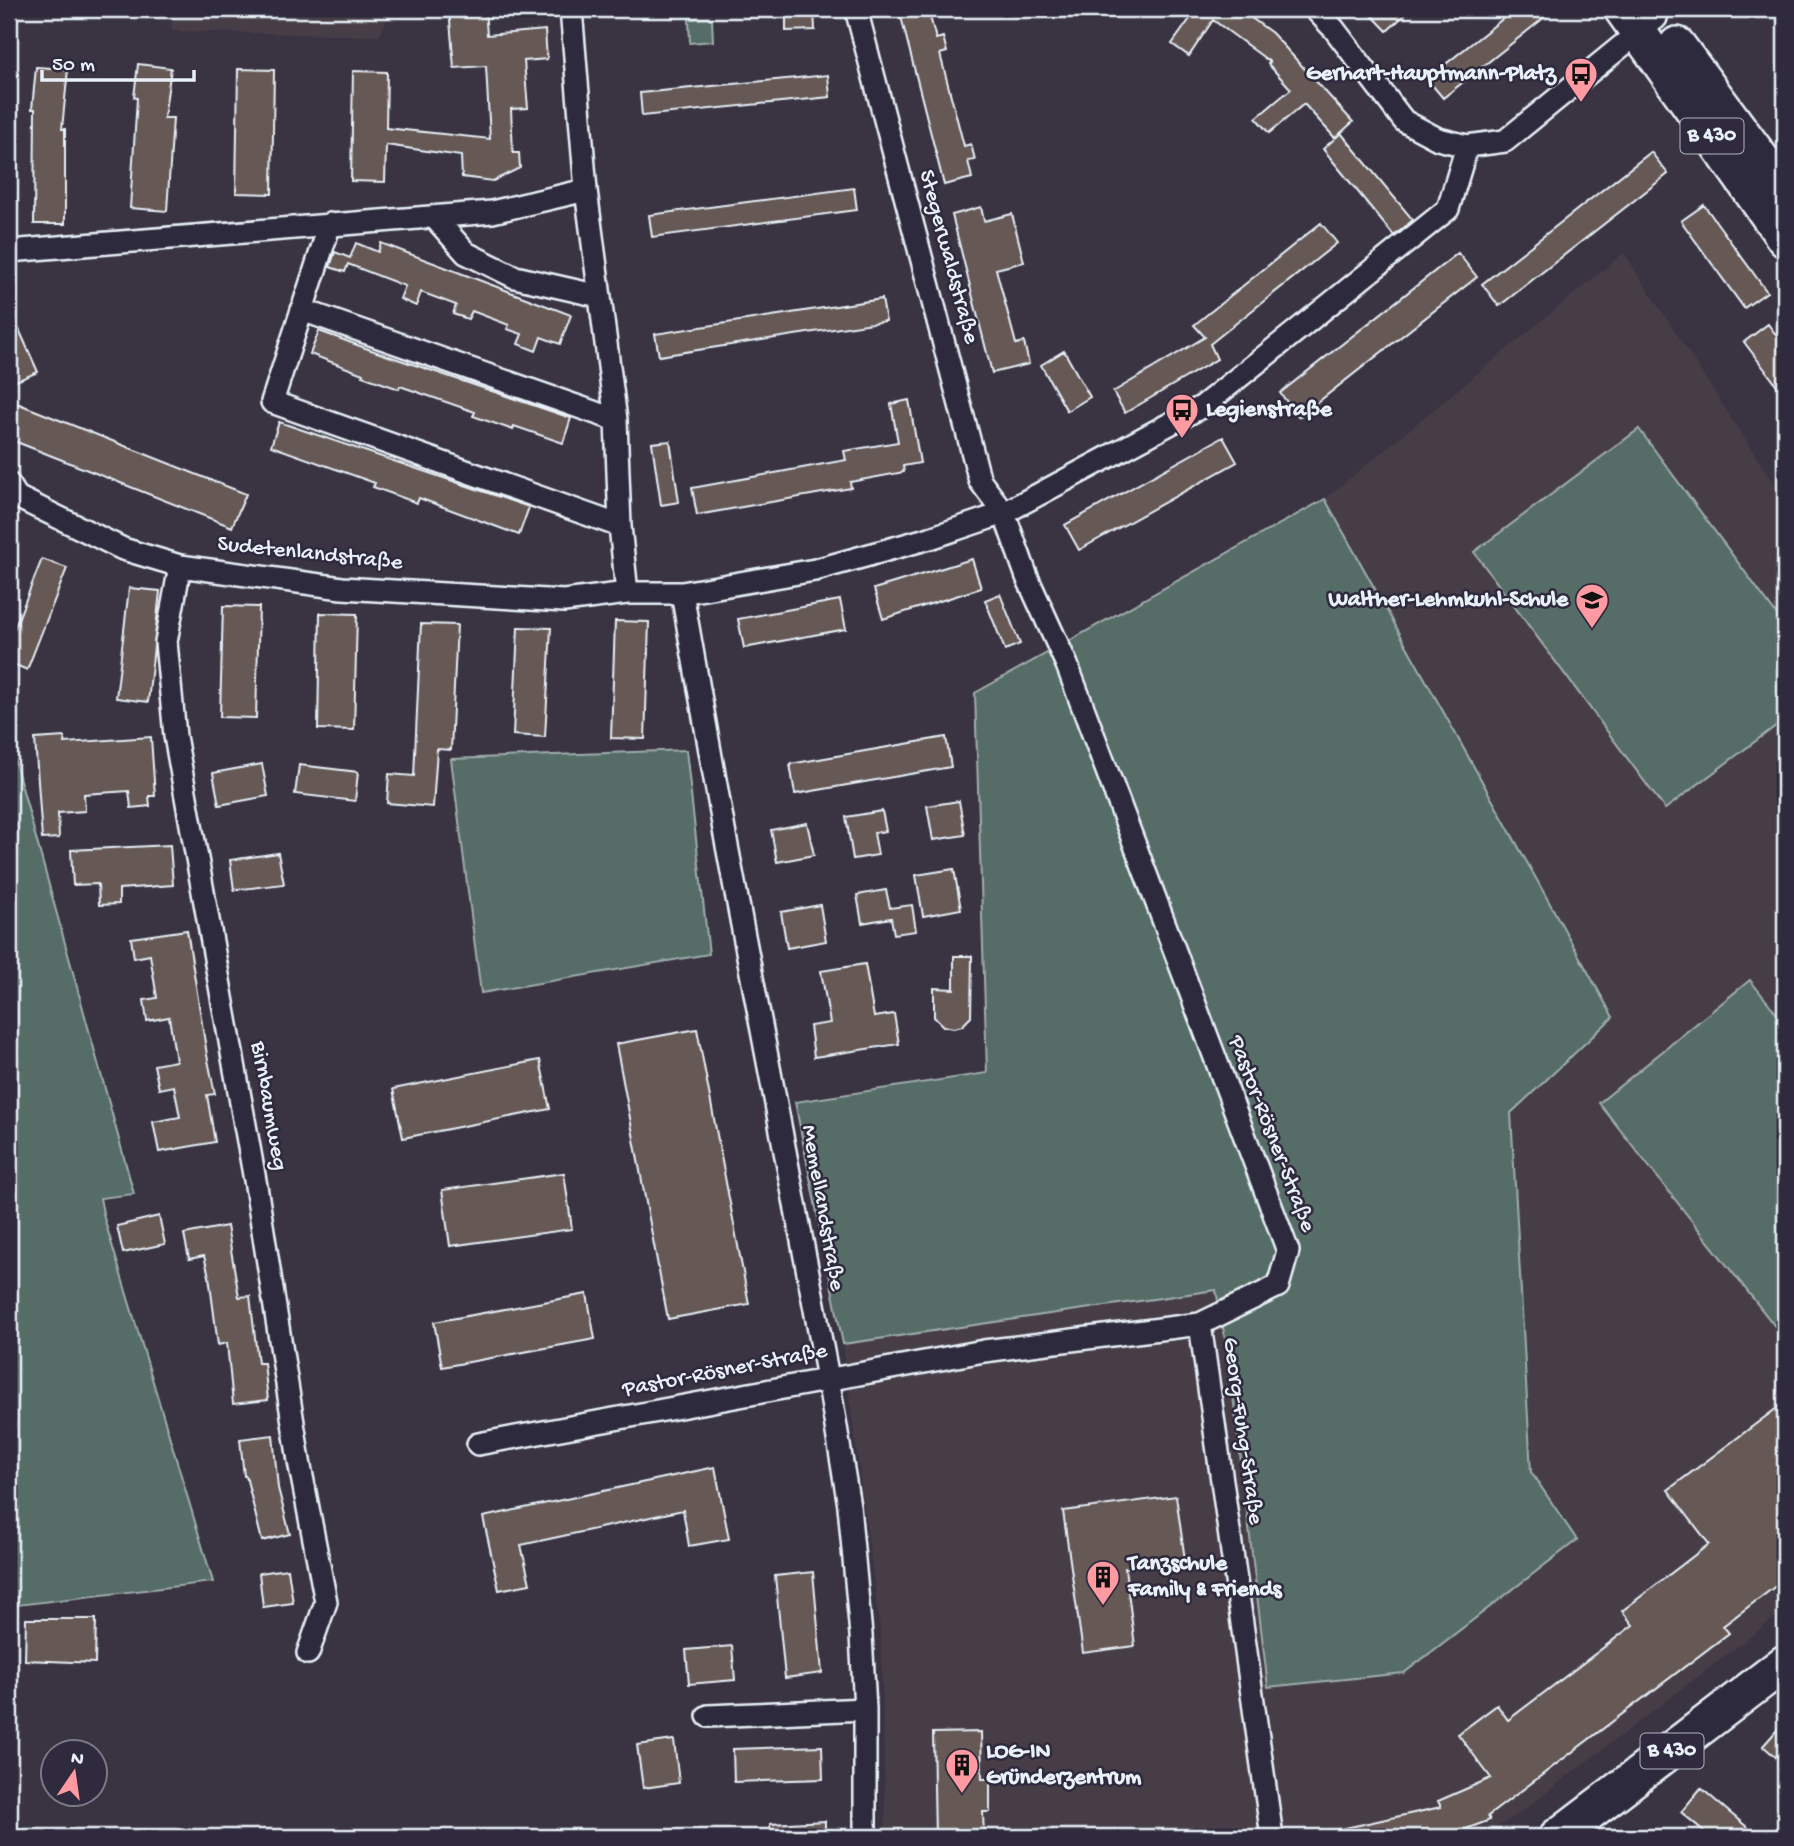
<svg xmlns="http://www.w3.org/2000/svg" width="1794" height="1846" font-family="'Gochi Hand',sans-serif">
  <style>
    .built { fill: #473e47 }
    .green { fill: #576c66; stroke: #a0aeaf; stroke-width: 2 }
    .building { fill: #655954; stroke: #e8f1f8; stroke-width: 2 }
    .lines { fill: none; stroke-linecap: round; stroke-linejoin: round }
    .street-casing { stroke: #e8f1f8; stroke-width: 26 }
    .primary-casing { stroke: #e8f1f8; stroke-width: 40 }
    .street { stroke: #2f2a3d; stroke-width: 21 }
    .primary { stroke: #2f2a3d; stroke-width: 35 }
    .labels { text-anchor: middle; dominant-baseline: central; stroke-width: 5; stroke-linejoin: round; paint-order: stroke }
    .shield { fill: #2f2a3d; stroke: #b0b5c0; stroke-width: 2 }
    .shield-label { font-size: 21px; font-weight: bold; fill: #e8f1f8 }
    .poi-label { font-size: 23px; font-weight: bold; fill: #e8f1f8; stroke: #2f2a3d; text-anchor: start }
    .street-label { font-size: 23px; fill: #e8f1f8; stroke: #2f2a3d }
  </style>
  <rect width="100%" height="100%" fill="#3a3342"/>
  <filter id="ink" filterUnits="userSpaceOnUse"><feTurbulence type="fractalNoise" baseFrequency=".0143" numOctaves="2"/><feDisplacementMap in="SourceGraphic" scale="14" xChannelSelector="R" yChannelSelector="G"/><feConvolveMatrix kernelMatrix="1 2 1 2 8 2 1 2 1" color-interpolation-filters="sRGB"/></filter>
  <g filter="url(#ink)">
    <!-- built -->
    <path class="built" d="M171 9H392L379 36 172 31Z
      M1624 253 1785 501V1024L1751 981 1599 1103 1785 1339V1610L1514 1817 1479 1837H886L881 1638 843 1344 1216 1289 1228 1354 1531 1472 1511 1113 1613 1017 1325 499Z"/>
    <!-- green -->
    <path class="green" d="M712 18 713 41 690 43 689 19Z
      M1639 429 1785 626V719L1665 809 1474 552Z
      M1325 499 1613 1017 1511 1113 1531 1472 1577 1540 1404 1673 1268 1687 1228 1354 1216 1290 843 1344 795 1102 987 1073 975 693Z
      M9 740 134 1194 100 1198 104 1218 213 1582 9 1606Z
      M686 750 709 954 481 993 451 759Z
      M1750 980 1785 1024V1339L1599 1103Z"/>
    <!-- building -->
    <path class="building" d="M449 9H485L487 35 545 30 547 59 524 61 528 108 511 109 513 153H519L520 168 493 181 462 177 461 156 386 145 385 182 351 181 353 71 387 72 386 128 490 139 486 66 454 68Z
      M786 9H814L815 30 786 31Z
      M899 9H928L936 39 943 37 947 52 940 54 964 146 971 144 975 160 968 161 972 178 944 185Z
      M1197 9H1239L1272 33 1353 122 1335 138 1304 104 1269 133 1256 118 1291 89 1268 64 1270 62 1213 20 1189 56 1172 44Z
      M1366 9H1411L1387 31Z
      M1515 9H1555L1443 98 1427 79Z
      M138 64 171 68 164 118H173L167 211 130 208 137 98 134 97Z
      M36 67 68 69 62 129H65V224H34L35 109H32Z
      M238 69 274 70 272 194 236 193Z
      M828 75 830 97 642 116 640 93Z
      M1341 133 1413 220 1394 236 1323 149Z
      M1651 152 1668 174 1499 306 1482 284Z
      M854 188 857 210 652 237 649 215Z
      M1704 205 1767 292 1744 308 1681 221Z
      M981 207 984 221 1012 214 1024 262 996 269 1016 344 1024 342 1029 364 992 373 952 215Z
      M1321 223 1337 243 1210 344 1217 359 1125 413 1113 392 1205 337 1194 325Z
      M356 243 378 252 381 243 571 315 560 344 541 337 536 351 518 344 522 334 507 329 509 325 472 311 468 319 453 314 456 305 421 292 416 306 400 299 405 286 348 264 345 272 330 267 335 252 350 258Z
      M1458 253 1477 277 1299 417 1280 393Z
      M882 299 886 321 659 356 655 334Z
      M9 307 38 372 9 384Z
      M1768 324 1785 347V396L1744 342Z
      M319 331 371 350 571 418 563 443 514 426 513 430 473 416 475 412 400 386 399 389 362 376 363 374 310 354Z
      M1064 351 1090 397 1067 411 1041 365Z
      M9 400 246 494 232 527 9 439Z
      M909 400 920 463 903 466 904 472 850 482 851 488 697 515 692 488 846 460 844 451 898 442 891 404Z
      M279 422 529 507 519 535 419 498 417 503 373 487 375 483 271 446Z
      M1223 437 1237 462 1079 550 1065 525Z
      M670 441 679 502 661 505 652 443Z
      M42 559 67 568 27 670 9 662V642Z
      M972 559 981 588 883 619 874 589Z
      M129 588 160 591 148 702 116 698Z
      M1000 594 1020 644 1005 650 985 600Z
      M840 600 846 629 744 648 738 619Z
      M223 606 259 607 256 718 220 717Z
      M320 613 357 614 354 730 318 729Z
      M615 621 649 622 645 739 611 738Z
      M421 624 457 625 451 750 437 749 433 807 387 803 389 774 414 776Z
      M518 627 551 628 545 737 513 735Z
      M64 737 65 743 151 737 155 796H149L150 806 131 808 129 791 84 794 85 811 58 813 59 838 42 839 35 739Z
      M946 737 951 767 795 794 790 764Z
      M262 764 268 796 219 805 213 773Z
      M299 765 358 772 355 801 295 794Z
      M959 801 965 835 933 840 927 806Z
      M882 811 886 831 874 833 878 855 853 859 846 817Z
      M807 823 814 855 777 862 771 830Z
      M170 845 173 885 119 889V904L99 905 98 884 73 885 71 850Z
      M278 853 284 884 234 890 230 860Z
      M954 869 961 909 923 916 916 875Z
      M886 890 890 908 912 905 916 931 894 934 891 918 862 923 857 895Z
      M820 905 826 941 787 948 781 912Z
      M187 930 207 1055 215 1094 207 1095 215 1142 159 1152 153 1122 180 1117 174 1086 159 1089 154 1065 176 1061 169 1017 147 1021 144 1000 157 998 150 955 134 958 131 938Z
      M954 956H972L971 1017 962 1026 954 1028 943 1026 934 1017V988L954 989Z
      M865 964 874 1017 894 1014 899 1044 814 1057 810 1026 830 1023 821 971Z
      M697 1029 749 1304 668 1319 616 1044Z
      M540 1060 550 1109 403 1138 393 1089Z
      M564 1173 572 1229 450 1246 442 1190Z
      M159 1216 165 1244 123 1253 117 1226Z
      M227 1226 239 1297 250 1296 258 1363H264L268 1400 233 1404 227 1343 218 1345 209 1276 204 1256 189 1259 184 1234Z
      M587 1294 595 1339 442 1367 434 1322Z
      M1785 1402V1579L1723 1626 1729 1633 1488 1816 1490 1820 1445 1837H1336V1830L1441 1807 1438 1801 1491 1778 1458 1734 1497 1705 1508 1720 1633 1625 1622 1611 1709 1544 1668 1490Z
      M273 1435 278 1488 290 1534 262 1541 246 1476H244L240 1439Z
      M715 1467 729 1539 689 1546 683 1510 521 1545 530 1584 499 1590 483 1517Z
      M1176 1496 1185 1560 1125 1568 1135 1646 1083 1653 1063 1511Z
      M288 1569 293 1603 263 1607 259 1573Z
      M813 1572 822 1673 785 1678 775 1576Z
      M26 1619H96L95 1663 25 1660Z
      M732 1646 735 1680 689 1684 686 1650Z
      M1785 1721V1765L1763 1746Z
      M981 1732 982 1779H990V1812H983L984 1837H935L933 1733Z
      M674 1740 679 1783 643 1788 637 1745Z
      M822 1746 823 1779 734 1782 733 1749Z
      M1701 1788 1729 1812 1759 1837H1711L1681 1812Z
      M825 1821V1837H770V1824Z"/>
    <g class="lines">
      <defs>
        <path id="street" d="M571 9 586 190 616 420 620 526 627 593
          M1315 9 1334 29 1404 121 1438 139 1467 146 1505 141 1656 18
          M434 217 466 253 515 277 599 296
          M330 224 272 402 620 526
          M9 251 492 212 586 190
          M302 310 616 420
          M9 484 17 497 123 549 180 566 342 588 564 601 627 593H682L815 570 930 538 1004 513 1203 406 1448 209 1467 146
          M180 566 166 642 175 736 256 1186 299 1461 326 1602 308 1653
          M682 593 724 830 828 1378 849 1506 861 1635 865 1709V1837
          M1200 1324 1272 1837
          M478 1444 984 1351 1200 1324 1278 1286 1288 1251 1067 665 1027 577 1004 513 980 481 856 9
          M708 1716 865 1709"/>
        <path id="primary" d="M1622 9 1785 239
          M1677 45 1785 191
          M1557 1837 1785 1663"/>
      </defs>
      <!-- street casing -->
      <use href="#street" class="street-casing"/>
      <!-- primary casing -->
      <use href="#primary" class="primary-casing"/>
      <!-- street -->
      <use href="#street" class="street"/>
      <!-- primary -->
      <use href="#primary" class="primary"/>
    </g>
  </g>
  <!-- icons -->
  <defs>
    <symbol id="bus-pin" viewBox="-11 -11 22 30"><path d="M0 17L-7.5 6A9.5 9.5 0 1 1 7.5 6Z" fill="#ff9aa2" stroke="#2f2a3d"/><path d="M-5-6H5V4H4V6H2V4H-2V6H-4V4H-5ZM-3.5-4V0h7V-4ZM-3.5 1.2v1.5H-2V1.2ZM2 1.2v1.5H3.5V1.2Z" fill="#111"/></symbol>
    <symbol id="school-pin" viewBox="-11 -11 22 30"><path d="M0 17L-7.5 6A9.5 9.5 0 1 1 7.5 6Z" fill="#ff9aa2" stroke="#2f2a3d"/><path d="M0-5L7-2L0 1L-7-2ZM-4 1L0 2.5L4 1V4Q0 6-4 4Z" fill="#111"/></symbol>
    <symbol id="building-pin" viewBox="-11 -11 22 30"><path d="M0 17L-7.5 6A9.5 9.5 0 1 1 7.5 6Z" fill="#ff9aa2" stroke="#2f2a3d"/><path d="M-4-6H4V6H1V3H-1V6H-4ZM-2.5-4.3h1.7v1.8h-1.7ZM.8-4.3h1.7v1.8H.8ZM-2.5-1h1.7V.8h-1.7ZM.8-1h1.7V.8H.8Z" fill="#111"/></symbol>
  </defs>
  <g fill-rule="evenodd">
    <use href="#bus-pin" x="1562" y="55" width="38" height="52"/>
    <use href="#bus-pin" x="1163" y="391" width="38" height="52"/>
    <use href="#school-pin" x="1573" y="581" width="38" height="52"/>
    <use href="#building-pin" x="1084" y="1558" width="38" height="52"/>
    <use href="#building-pin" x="943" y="1746" width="38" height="52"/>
  </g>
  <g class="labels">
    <!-- shield labels -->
    <g class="shield">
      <rect x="1680.5" y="118.5" width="63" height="35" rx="5"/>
      <rect x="1640.5" y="1733.5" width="63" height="35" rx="5"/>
    </g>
    <g class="shield-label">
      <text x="1712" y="136">B 430</text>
      <text x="1672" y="1751">B 430</text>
    </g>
    <!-- poi labels -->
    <g class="poi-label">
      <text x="1556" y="74" text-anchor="end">Gerhart-Hauptmann-Platz</text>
      <text x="1206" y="410">Legienstraße</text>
      <text x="1568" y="600" text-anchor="end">Walther-Lehmkuhl-Schule</text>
      <text x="1128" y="1564">Tanzschule<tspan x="1128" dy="26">Family &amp; Friends</tspan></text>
      <text x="986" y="1752">LOG-IN<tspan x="986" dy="26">Gründerzentrum</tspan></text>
    </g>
    <!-- street labels -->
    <g class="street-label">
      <text transform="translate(948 257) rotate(75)">Stegerwaldstraße</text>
      <text transform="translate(310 554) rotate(6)">Sudetenlandstraße</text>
      <text transform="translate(268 1106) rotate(80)">Birnbaumweg</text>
      <text transform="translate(1271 1134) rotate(69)">Pastor-Rösner-Straße</text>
      <text transform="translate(822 1208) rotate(80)">Memellandstraße</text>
      <text transform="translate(725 1371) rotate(-11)">Pastor-Rösner-Straße</text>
      <text transform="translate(1242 1431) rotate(82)">Georg-Fuhg-Straße</text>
    </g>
  </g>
  <!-- margin -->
  <rect width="1794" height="1846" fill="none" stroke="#2f2a3d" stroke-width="35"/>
  <rect x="18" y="18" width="1759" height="1811" fill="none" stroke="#e8f1f8" stroke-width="2.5" filter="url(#ink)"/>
  <!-- north arrow -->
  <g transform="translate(74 1773) rotate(13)"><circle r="33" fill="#2f2a3d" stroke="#797a88" stroke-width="2"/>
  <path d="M0-5L12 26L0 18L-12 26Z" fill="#ff9aa2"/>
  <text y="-10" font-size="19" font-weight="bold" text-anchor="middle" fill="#e8f1f8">N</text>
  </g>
  <!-- scale -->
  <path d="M42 70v10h152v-10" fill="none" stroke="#e8f1f8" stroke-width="3.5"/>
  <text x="52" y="70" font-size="21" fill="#e8f1f8" stroke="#2f2a3d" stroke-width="5" paint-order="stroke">50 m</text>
</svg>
